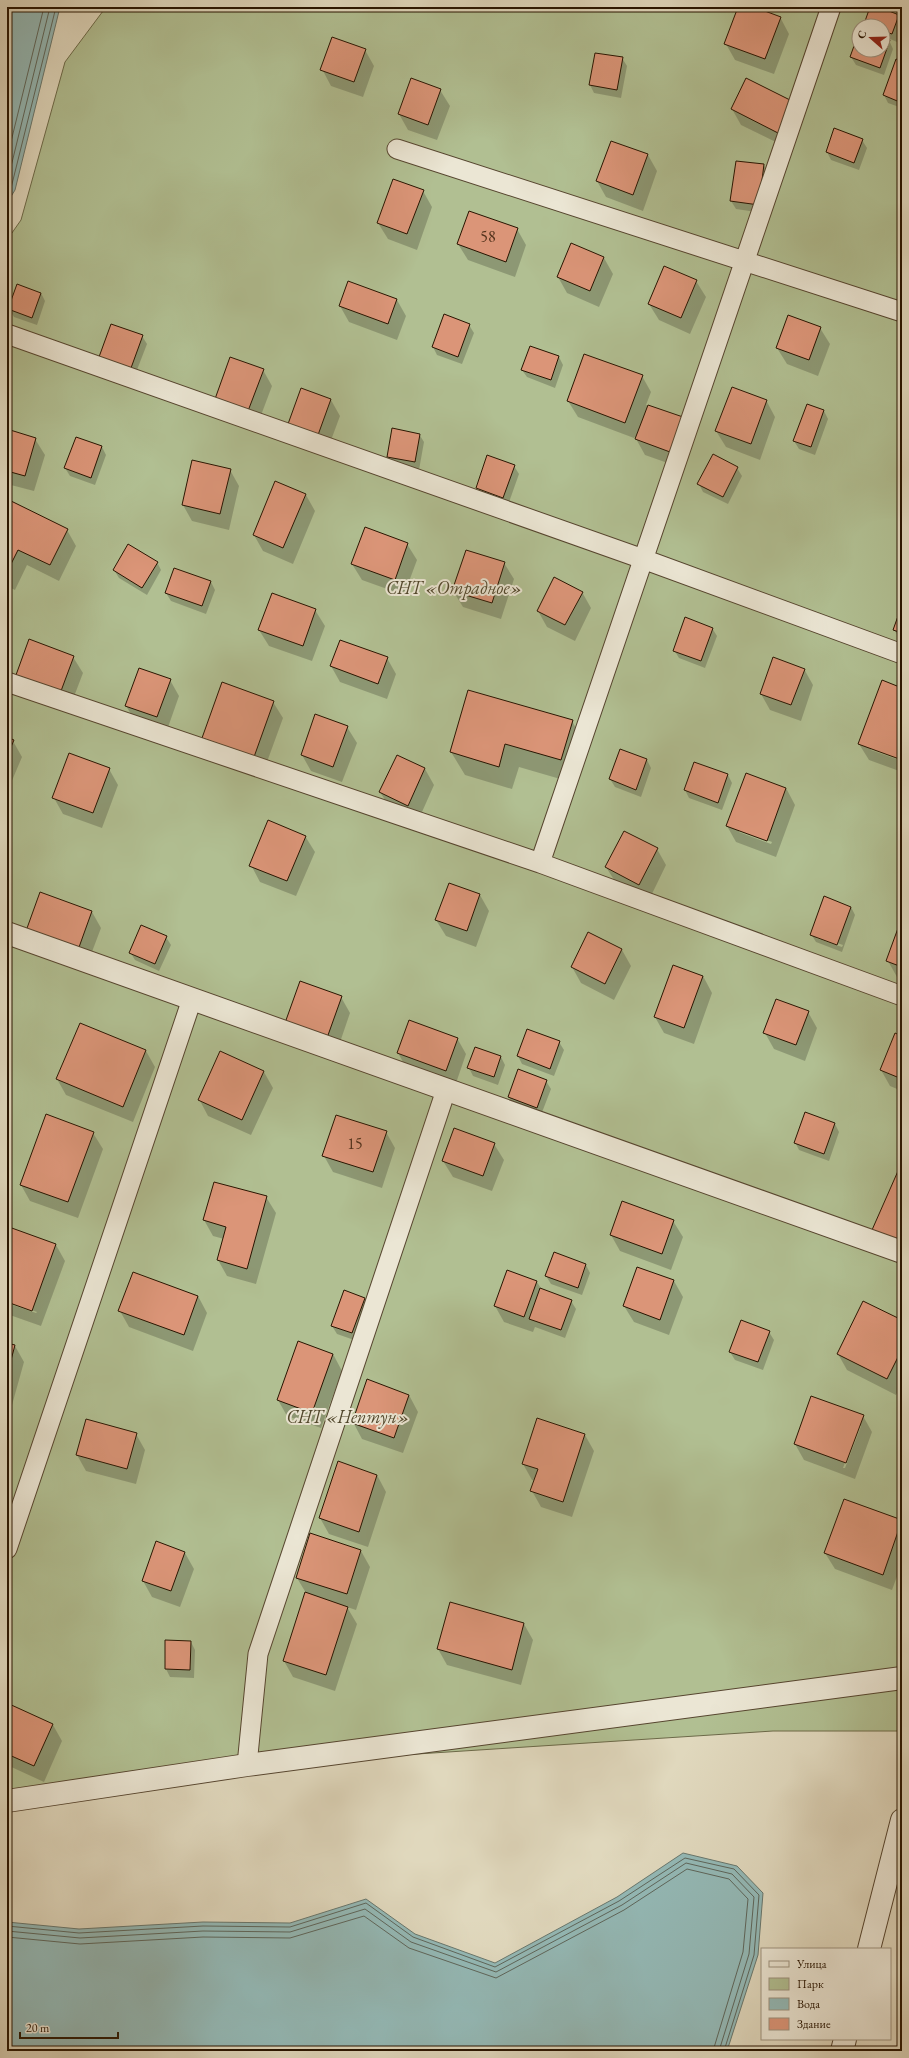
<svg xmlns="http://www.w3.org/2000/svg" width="909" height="2058" font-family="'EB Garamond',serif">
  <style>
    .green { fill: #b1bf92; stroke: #6c6a49; fill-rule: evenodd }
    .water { fill: #94b9b6; stroke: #69776d }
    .shadow { fill: #0003; fill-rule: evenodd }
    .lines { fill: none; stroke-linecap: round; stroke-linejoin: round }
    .shore { stroke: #5e665b; stroke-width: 1 }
    .building { fill: #db9578; stroke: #281400 }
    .service-casing { stroke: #56452f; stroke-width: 21 }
    .minor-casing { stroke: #56452f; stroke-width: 24 }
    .service { stroke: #ebe6d4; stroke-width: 19 }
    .minor { stroke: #ebe6d4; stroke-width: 22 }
    .labels { text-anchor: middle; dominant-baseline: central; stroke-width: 4; stroke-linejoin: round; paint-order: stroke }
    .number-label { font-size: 16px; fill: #55341e }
    .park-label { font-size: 18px; font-style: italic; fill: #51472c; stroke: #ebe6d4 }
  </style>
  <rect width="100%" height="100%" fill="#e0d8bd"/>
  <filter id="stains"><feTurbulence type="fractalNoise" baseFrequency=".005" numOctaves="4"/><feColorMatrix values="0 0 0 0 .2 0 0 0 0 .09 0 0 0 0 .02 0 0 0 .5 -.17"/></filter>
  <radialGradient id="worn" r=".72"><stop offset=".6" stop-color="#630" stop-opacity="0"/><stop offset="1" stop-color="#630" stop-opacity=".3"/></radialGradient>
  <!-- green -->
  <path class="green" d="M106 7H902V1731H773L247 1765 7 1801V240L21 220 65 62ZM859 26H883V50H859Z"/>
  <!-- water -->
  <path class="water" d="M7 7H60L15 190 7 203Z
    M683 1853 737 1866 763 1893 758 1955 727 2051H7V1922L79 1929 203 1922 290 1923 366 1899 415 1934 495 1963 617 1897Z"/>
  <!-- shadow -->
  <path class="shadow" d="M739 7H751L780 17 789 34 774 74 735 60 726 44Z
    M871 7H876L899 15 902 21V27L897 42 888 38 893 49 884 75 856 65 851 57 859 35V50H883V26H866L865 24Z
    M365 50 374 66 363 97 331 86 322 69Z
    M622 58 627 66 621 98 594 93 590 85Z
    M897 60 902 62V108L888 103 884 95Z
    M440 90 450 106 437 140 408 130 399 114Z
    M732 109 802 119 788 148 741 125Z
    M862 140 867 148 859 170 831 160 827 152Z
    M611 142 648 155 657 171 643 211 606 197 597 181Z
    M737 162 764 165 768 173 763 213 736 209 731 201Z
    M423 191 432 207 417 250 388 239 378 223Z
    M517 229 526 245 515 277 468 260 458 244Z
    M572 244 604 258 613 274 599 307 567 293 558 277Z
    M696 281 706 297 690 334 659 320 649 304Z
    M41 293 45 301 37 325 14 317 9 309Z
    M397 300 406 316 397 340 349 322 340 306Z
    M469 325 474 333 462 364 437 355 433 347Z
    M820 328 830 344 818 376 787 364 777 348Z
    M142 336 147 344 135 375 105 364Z
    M559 357 563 365 555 388 527 377 522 370Z
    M263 370 272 386 257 426 226 415Z
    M642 376 651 392 646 405 682 418 679 467 645 455 635 437 634 438 578 417 568 401Z
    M331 400 340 416 327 451 298 440Z
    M766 400 775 417 760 460 726 447 716 431Z
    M824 411 828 419 815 455 799 449 794 441Z
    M7 431 35 439 45 455 34 491 7 484Z
    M419 434 424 442 419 470 392 465 388 457Z
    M76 438 102 447 106 455 95 485 70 476 65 468Z
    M514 466 519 474 508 505 481 495 477 488Z
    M737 468 742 476 728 504 703 492 699 484Z
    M230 470 239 486 229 530 192 521 183 505Z
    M276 483 306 495 315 511 293 564 263 551 254 535Z
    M7 501 67 530 76 546 59 581 27 565 15 590 7 586Z
    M407 544 417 560 404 595 362 580 352 564Z
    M157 562 161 570 147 595 119 578 114 570Z
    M504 563 514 579 501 619 463 607 453 591Z
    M211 582 215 590 206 614 171 601 166 593Z
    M582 592 591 608 575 641 547 627 538 611Z
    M902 608V643L894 629Z
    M315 610 325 626 312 661 269 646 259 630Z
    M712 628 717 636 705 668 679 658 674 650Z
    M73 657 83 673 70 707 26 691 17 675Z
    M387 658 396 674 387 699 340 682 331 666Z
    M804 669 813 685 801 721 770 710 761 694Z
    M170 680 179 696 166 733 136 722 126 706Z
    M902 689V759L871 748V750L902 761V772L869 760 859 744Z
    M273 702 283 718 263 773 212 754 203 738Z
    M572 721 585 744 574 783 519 767 512 789 465 775 451 752Z
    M347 727 357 743 342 782 311 771 302 755Z
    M7 739 13 741 22 757 8 790Z
    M620 751 647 760 651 768 641 797 615 787 610 779Z
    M397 756 425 769 434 785 418 821 390 808 380 792Z
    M695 763 728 775 732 783 722 810 689 798 685 790Z
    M109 769 118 785 102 828 63 814 54 798Z
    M786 788 795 805 776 857 736 842 727 826ZM739 830 772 842 771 844 739 832Z
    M305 836 315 852 296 896 260 882 251 865Z
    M657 849 666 865 649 900 616 883 606 867Z
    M480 895 489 911 476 947 446 936 436 920Z
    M851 907 855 915 842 952 816 942 811 934ZM816 936 843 945 842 947 816 938Z
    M92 912 101 928 87 965 37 947Z
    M902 922V979L897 977 888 961Z
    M588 934 622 950 631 966 614 1000 581 983 572 967Z
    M166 937 171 945 159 971 135 960 130 952Z
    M673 966 703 976 712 993 694 1044 664 1033 655 1017Z
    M341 997 350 1013 336 1054 295 1039Z
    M808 1012 817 1028 805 1061 774 1049 765 1033Z
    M80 1024 146 1051 155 1067 133 1122 66 1095 57 1079Z
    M902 1037V1091L890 1086 881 1070Z
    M457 1038 466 1054 455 1086 407 1069 398 1053Z
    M559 1042 564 1050 554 1076 522 1064 518 1056Z
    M221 1052 264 1072 273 1088 251 1135 208 1116 199 1099Z
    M501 1057 505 1065 498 1085 473 1076 469 1068Z
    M546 1081 551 1089 541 1115 513 1105 509 1097Z
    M805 1114 835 1124 839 1132 829 1161 799 1150 795 1142Z
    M386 1132 395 1148 382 1188 333 1172 324 1156Z
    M93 1133 103 1149 78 1218 30 1201 21 1185Z
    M494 1144 504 1160 492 1191 453 1177 443 1161Z
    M266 1197 276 1213 256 1284 227 1276 218 1260 224 1239 213 1236 204 1220Z
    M673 1221 683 1237 671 1270 620 1251 611 1235Z
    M7 1236 56 1245 65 1261 41 1326 7 1314V1303L36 1313 37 1312 7 1301Z
    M554 1253 586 1265 590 1273 582 1295 551 1284 546 1276Z
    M507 1271 537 1282 542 1290 571 1301 576 1309 565 1338 535 1327 533 1332 504 1322 495 1306Z
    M674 1281 683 1297 669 1335 634 1322 624 1306Z
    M198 1296 207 1313 193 1351 129 1327 120 1311Z
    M364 1299 369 1307 357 1341 337 1334 332 1326Z
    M902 1321V1383L896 1395 847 1370 838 1354Z
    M769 1332 774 1340 763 1370 735 1360 730 1352Z
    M7 1344 15 1346 24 1362 7 1423Z
    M333 1354 342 1371 321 1428 287 1416 278 1400Z
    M409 1395 418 1412 403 1453 362 1439 353 1422Z
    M863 1416 872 1432 855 1479 804 1460 795 1444ZM859 1426H861L845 1468H843Z
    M136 1434 145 1450 136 1484 86 1471 77 1455Z
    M585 1435 594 1451 572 1517 541 1507 532 1491 535 1481 532 1480 523 1464Z
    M377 1475 386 1492 368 1547 329 1534 320 1518Z
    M845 1500 902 1521V1563L892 1590 835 1569 825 1553Z
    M311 1534 361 1551 370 1567 356 1610 347 1607 357 1624 335 1691 293 1677 284 1661 306 1593 297 1578Z
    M185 1553 194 1569 180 1607 152 1597 143 1581Z
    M451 1604 524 1624 533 1640 521 1685 447 1665 438 1649Z
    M166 1641 191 1642 195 1650 194 1678 170 1677 166 1669Z
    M7 1704 53 1725 62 1741 44 1782 7 1765Z"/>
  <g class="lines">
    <!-- shore -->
    <path class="shore" d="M7 158 44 7
      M7 183 50 7
      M7 195 11 188 56 7
      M7 1926 79 1933 203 1926 290 1927 366 1903 413 1937 495 1967 619 1901 685 1858 734 1869 759 1895 754 1955 724 2051
      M7 1931 80 1938 203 1931 290 1932 365 1909 411 1942 496 1972 622 1905 686 1863 732 1874 754 1897 749 1954 719 2051
      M7 1937 80 1944 203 1937 290 1938 364 1916 409 1948 496 1978 624 1910 687 1869 729 1879 748 1899 743 1952 713 2051"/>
  </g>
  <!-- building -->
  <path class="building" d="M738 7H754L781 17 765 59 724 44Z
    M870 7H879L899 15 892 34 883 31V26L864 24Z
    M859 32V50H883V38L890 40 880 68 850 57Z
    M332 37 366 49 354 82 320 70Z
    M595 53 623 57 617 90 589 85Z
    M896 59 902 61V103L883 95Z
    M411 78 441 89 428 125 398 114Z
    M746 78 794 102 778 133 731 109Z
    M834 128 863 139 854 163 826 152Z
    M611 141 648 154 633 195 596 181Z
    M736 161 764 164 759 205 730 201Z
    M393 179 424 190 407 234 377 223Z
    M469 211 518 228 506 262 457 244Z
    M571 243 604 257 590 291 557 277Z
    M664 266 697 280 681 318 648 304Z
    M348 281 397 299 388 324 339 306Z
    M17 284 41 293 32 318 8 309Z
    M444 314 470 324 458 357 432 347Z
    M788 315 821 327 809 360 776 348Z
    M111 324 143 335 131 368 99 357Z
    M530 346 559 356 551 380 521 370Z
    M584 354 643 375 625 423 567 401Z
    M230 357 264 369 248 411 215 399Z
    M732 387 767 400 751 444 715 431Z
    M301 388 331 399 318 435 288 424Z
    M807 404 824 410 811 447 793 441Z
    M648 405 683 417 670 452 635 439Z
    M392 428 420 434 415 462 387 457Z
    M7 429 36 438 25 476 7 471Z
    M76 437 102 446 91 478 64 468Z
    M713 454 738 467 723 497 697 484Z
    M487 455 515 465 503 498 476 488Z
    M192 460 231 469 220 514 182 505Z
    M275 481 306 494 283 548 253 535Z
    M7 499 68 529 50 565 18 550 7 572Z
    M365 527 408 543 395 580 351 564Z
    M128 544 158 562 142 588 113 570Z
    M466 550 505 562 492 603 452 591Z
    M174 568 211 581 202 606 165 593Z
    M554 577 583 592 565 625 537 611Z
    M272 593 316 609 303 646 258 630Z
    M902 605V633L893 630Z
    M685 617 713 628 701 661 673 651Z
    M29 639 74 656 61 691 16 675Z
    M340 640 388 657 378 684 330 666Z
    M773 657 805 669 791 705 760 694Z
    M139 668 171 679 157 717 125 706Z
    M882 680 902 688V760L858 744Z
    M222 682 274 701 254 757 202 738Z
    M468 690 573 720 561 760 505 744 499 767 450 752Z
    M315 714 348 726 333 767 301 755Z
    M7 737 14 740 7 756Z
    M620 749 647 759 636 790 609 779Z
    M69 753 110 768 93 813 52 798Z
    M397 755 425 768 408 806 379 792Z
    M694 762 728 774 718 803 684 790Z
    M746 773 786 788 767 841 726 826Z
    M268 820 306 836 287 881 249 866Z
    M624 831 658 848 639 885 605 867Z
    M449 883 480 894 467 931 435 920Z
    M40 892 92 911 78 950 26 931Z
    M824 896 851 907 837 945 810 935Z
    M901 920 902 921V967L886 961Z
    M141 925 167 936 155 964 129 953Z
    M588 932 622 949 605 984 571 967Z
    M673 965 703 976 684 1028 654 1017Z
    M300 981 342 996 327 1038 285 1023Z
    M776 999 809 1011 796 1045 763 1033Z
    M409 1020 458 1038 446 1071 397 1053Z
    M80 1023 146 1050 123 1107 56 1079Z
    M527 1029 560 1041 550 1069 517 1056Z
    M895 1033 902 1036V1079L880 1070Z
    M475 1047 501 1056 494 1077 467 1068Z
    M220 1051 264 1071 242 1120 198 1100Z
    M518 1069 547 1080 537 1108 508 1097Z
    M805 1112 835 1123 824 1154 794 1143Z
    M46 1114 94 1132 68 1202 20 1185Z
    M336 1115 387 1131 373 1172 322 1156Z
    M454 1128 495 1143 483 1176 442 1161Z
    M898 1171 902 1173V1243L872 1230Z
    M214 1182 267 1196 247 1269 217 1260 226 1227 203 1220Z
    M622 1201 674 1220 662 1254 610 1235Z
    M9 1227 56 1244 32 1311 7 1302V1233Z
    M554 1252 586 1264 578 1288 545 1276Z
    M637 1267 674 1280 660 1320 623 1306Z
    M507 1270 537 1281 524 1317 494 1306Z
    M133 1272 198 1296 184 1335 118 1311Z
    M540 1288 572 1300 561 1330 529 1319Z
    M344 1290 365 1298 352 1333 331 1326Z
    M863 1301 902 1320V1349L887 1379 837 1354Z
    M741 1320 770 1331 758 1362 729 1352Z
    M298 1341 333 1354 312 1413 277 1400Z
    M7 1343 15 1345 7 1375Z
    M367 1379 409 1395 394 1438 352 1423Z
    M811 1396 864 1415 846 1463 794 1444Z
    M537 1418 585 1434 563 1502 530 1491 538 1469 522 1464Z
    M86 1419 137 1433 127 1469 76 1455Z
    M338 1461 377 1475 359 1532 319 1518Z
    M844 1499 902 1520 883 1575 824 1553Z
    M310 1533 361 1550 347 1594 296 1578Z
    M156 1541 185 1552 171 1591 142 1581Z
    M305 1592 348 1607 326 1675 283 1661Z
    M450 1602 524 1623 512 1670 437 1649Z
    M165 1640 191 1641 190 1670 165 1669Z
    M7 1703 53 1724 34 1766 7 1754Z"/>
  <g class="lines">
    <defs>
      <path id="service" d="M397 149 902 312
        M7 334 643 559 902 654
        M7 682 540 863 902 996
        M540 863 831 7
        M7 1549 192 999
        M247 1765 258 1654 446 1090"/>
      <path id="minor" d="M7 933 902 1252
        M7 1801 247 1765 902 1678
        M869 1949 902 1820
        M842 2051 845 2039"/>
    </defs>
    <!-- service casing -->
    <use href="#service" class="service-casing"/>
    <!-- minor casing -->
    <use href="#minor" class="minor-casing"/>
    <!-- service -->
    <use href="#service" class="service"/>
    <!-- minor -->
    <use href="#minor" class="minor"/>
  </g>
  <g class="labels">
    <!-- number labels -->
    <g class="number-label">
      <text x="488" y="236">58</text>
      <text x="355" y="1143">15</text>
    </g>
    <!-- park labels -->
    <g class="park-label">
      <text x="454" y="587">СНТ «Отрадное»</text>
      <text x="348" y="1416">СНТ «Нептун»</text>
    </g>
  </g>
  <!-- margin -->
  <rect width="909" height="2058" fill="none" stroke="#e0d8bd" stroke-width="24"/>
  <rect x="8" y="8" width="893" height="2042" fill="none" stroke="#281400" stroke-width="2"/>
  <rect x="12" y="12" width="885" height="2034" fill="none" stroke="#281400"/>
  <!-- legend -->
  <rect x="761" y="1948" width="130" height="92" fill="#ebe6d4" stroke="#9d927f"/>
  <rect x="769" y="1961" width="20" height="6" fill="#ebe6d4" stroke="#9d927f"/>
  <text x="797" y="1968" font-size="12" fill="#281400">Улица</text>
  <rect x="769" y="1978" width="20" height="12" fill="#b1bf92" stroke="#9d927f"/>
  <text x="797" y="1988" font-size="12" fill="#281400">Парк</text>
  <rect x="769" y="1998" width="20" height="12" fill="#94b9b6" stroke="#9d927f"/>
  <text x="797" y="2008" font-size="12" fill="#281400">Вода</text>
  <rect x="769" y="2018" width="20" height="12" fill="#db9578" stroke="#9d927f"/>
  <text x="797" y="2028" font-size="12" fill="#281400">Здание</text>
  <!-- north arrow -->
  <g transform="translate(871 38) rotate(290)"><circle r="19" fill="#ebe6d4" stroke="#9d927f"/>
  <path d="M0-3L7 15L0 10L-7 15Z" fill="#8f2418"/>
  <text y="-6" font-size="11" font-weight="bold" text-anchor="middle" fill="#281400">С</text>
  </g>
  <!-- scale -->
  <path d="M20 2032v6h98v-6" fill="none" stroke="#281400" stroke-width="2"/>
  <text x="26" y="2032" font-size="12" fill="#281400" stroke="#ebe6d4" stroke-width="3" paint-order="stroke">20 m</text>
  <rect width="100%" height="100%" filter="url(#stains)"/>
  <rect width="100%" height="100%" fill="url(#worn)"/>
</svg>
